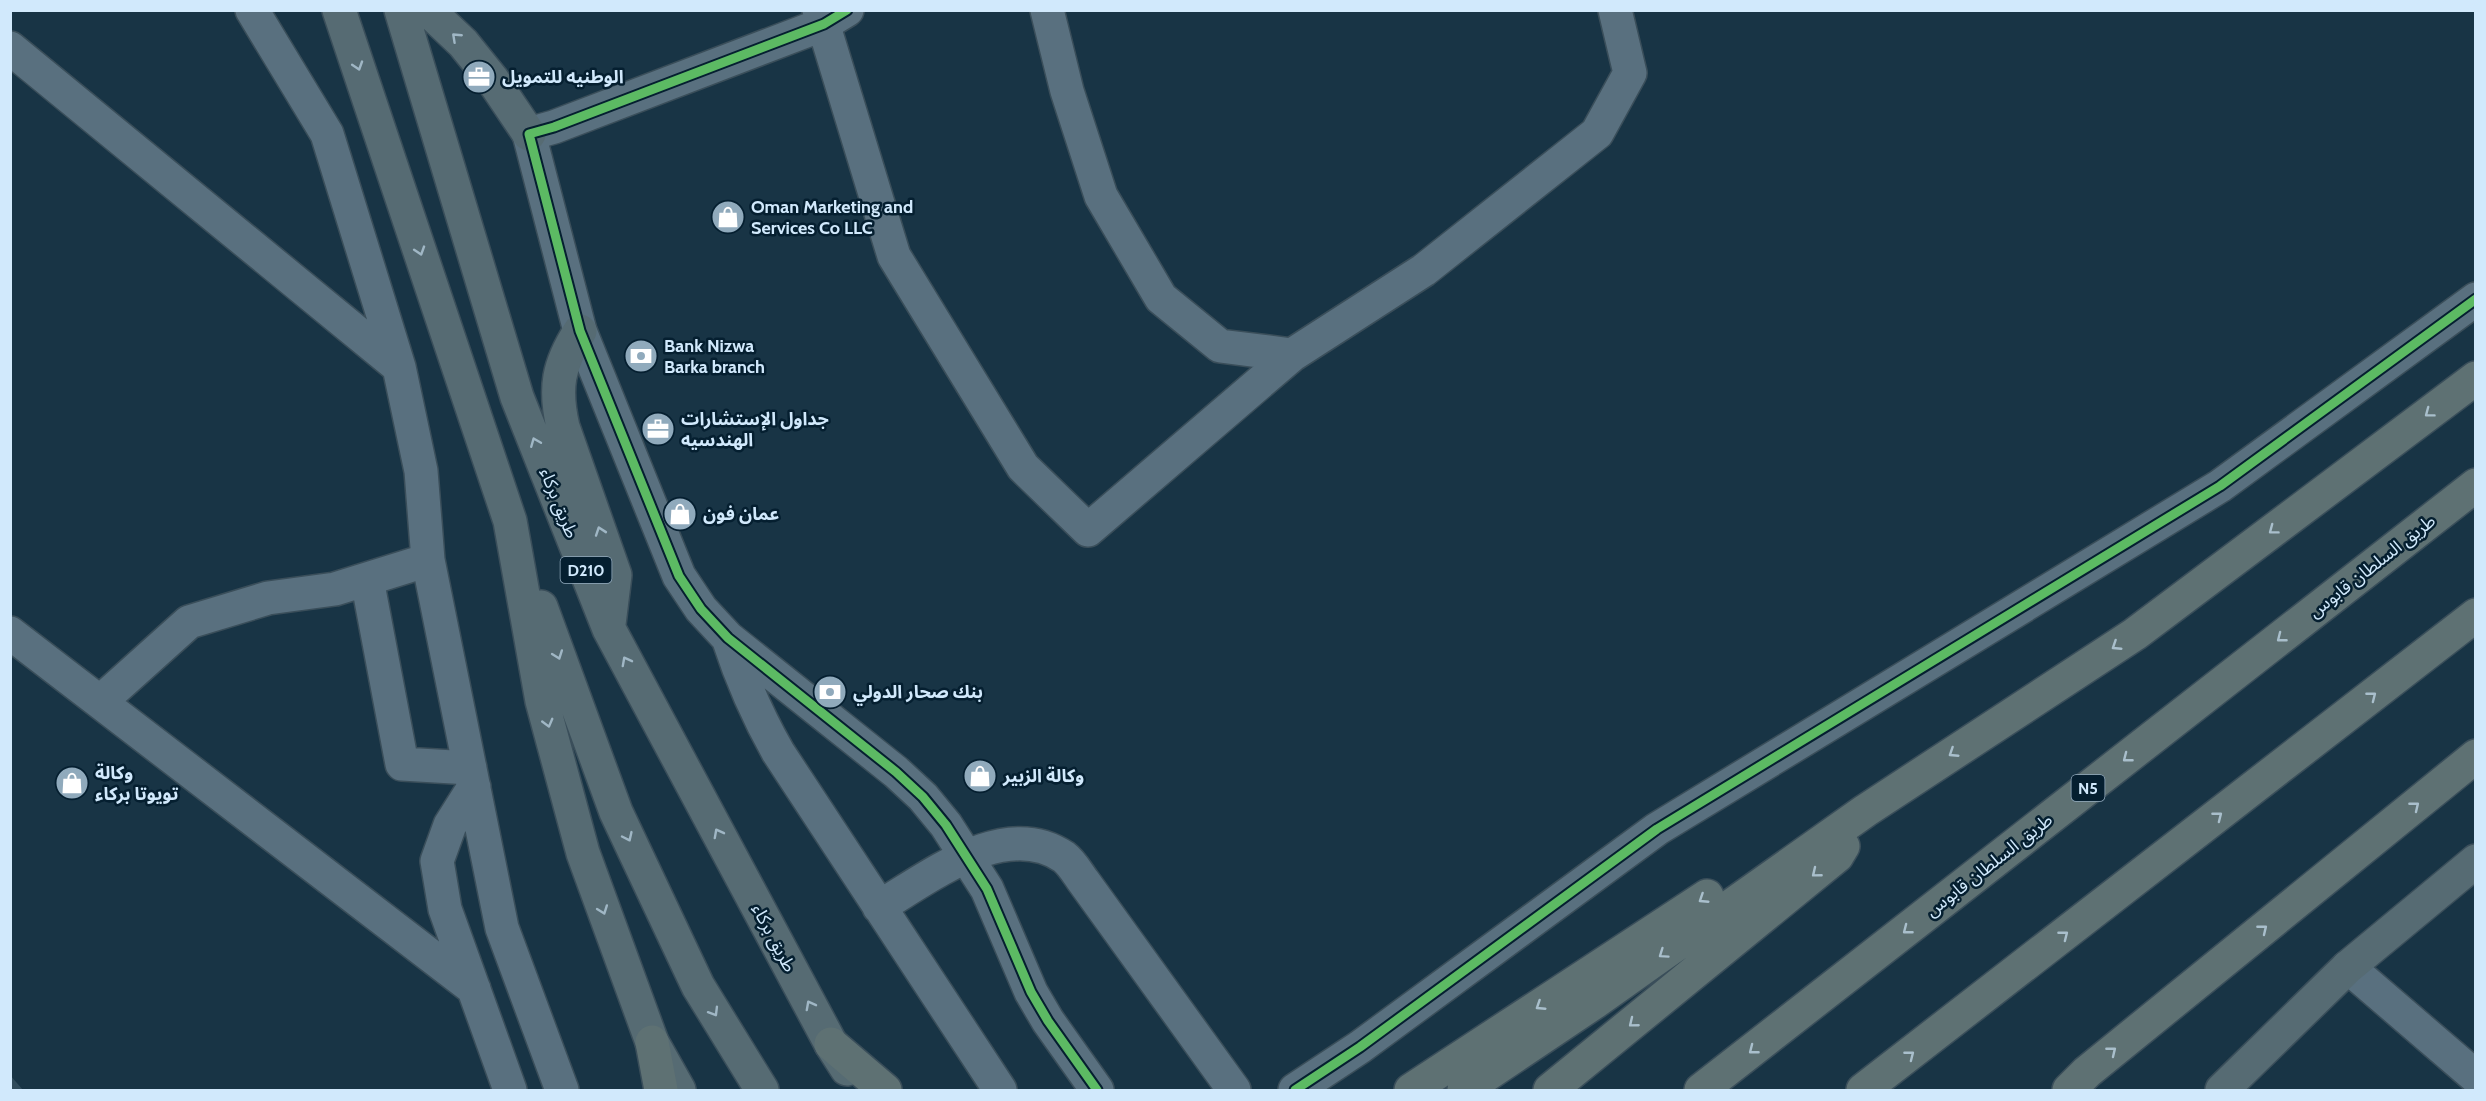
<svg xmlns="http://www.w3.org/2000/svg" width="2486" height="1101" font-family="Cabin,'Noto Sans Arabic',sans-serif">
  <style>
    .building { fill: #304b5b }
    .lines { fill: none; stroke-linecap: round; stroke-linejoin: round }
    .minor-casing { stroke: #3a4e5a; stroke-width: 36 }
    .major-casing { stroke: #3a4e5a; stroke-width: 36 }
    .highway-casing { stroke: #3a4e5a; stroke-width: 36 }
    .minor { stroke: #59707f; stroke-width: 33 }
    .major { stroke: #566b73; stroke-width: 33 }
    .highway { stroke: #5e7173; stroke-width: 33 }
    .cycleway-casing { stroke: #051f30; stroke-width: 13 }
    .cycleway { stroke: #5cba63; stroke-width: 9 }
    .oneway { stroke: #a0b7c5 }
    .oneway2 { stroke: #a9bfcc }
    .labels { text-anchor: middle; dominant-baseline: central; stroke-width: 5; stroke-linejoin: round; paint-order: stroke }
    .shield { fill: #051f30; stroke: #94acbf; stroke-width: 1.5 }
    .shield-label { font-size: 16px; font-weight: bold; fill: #d1e9fc }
    .poi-label { font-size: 18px; font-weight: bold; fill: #d1e9fc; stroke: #051f30; text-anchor: start }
    .street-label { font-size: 18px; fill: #d1e9fc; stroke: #051f30 }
  </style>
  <rect width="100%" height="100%" fill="#183445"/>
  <!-- building -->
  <path class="building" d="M10 1075 23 1090H10Z"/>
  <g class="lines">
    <defs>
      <path id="minor" d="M252 10 327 134 399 367 421 471 428 560 502 928 562 1090
        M819 10 894 256 1023 467 1088 530 1292 355
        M847 10 824 24 554 127 529 134 580 331 679 576 701 609 728 638 896 772 923 797 946 825 987 889 1031 992 1048 1021 1097 1090
        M1047 10 1067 91 1101 196 1161 298 1220 346 1292 355 1424 270 1597 133 1630 73 1615 10
        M10 48 399 367
        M367 579 402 764 470 768
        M10 633 474 989
        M728 638C741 678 757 715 778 752L1000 1090
        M100 702 189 622 268 598 335 589 428 560
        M474 787 450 825 437 861 445 909 510 1090
        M879 907C930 877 1005 817 1064 857 1072 863 1078 874 1084 882L1234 1090
        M2348 967 2476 1077
        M1295 1090 1360 1047 1657 829 2220 486 2476 299"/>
      <path id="major" d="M339 10 510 521 542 701 583 853 652 1042 679 1090
        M401 10 517 397 609 629 831 1044 847 1069
        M428 10 463 43 492 79 529 134
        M580 331C558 365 554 388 563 427L615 575 609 624
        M541 607 616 812 698 986 762 1090
        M2222 1090 2348 967 2476 861"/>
      <path id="highway" d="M652 1042 661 1090
        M831 1044 885 1090
        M1411 1090 1707 896
        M1464 1090 1595 1002 1865 811 2135 634 2476 378
        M1550 1090 1837 856 1843 846
        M1701 1090 2476 485
        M1863 1090 2476 615
        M2069 1090 2087 1072 2476 756"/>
    </defs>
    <!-- minor casing -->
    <use href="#minor" class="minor-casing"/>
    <!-- major casing -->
    <use href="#major" class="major-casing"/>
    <!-- highway casing -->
    <use href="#highway" class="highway-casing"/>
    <!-- minor -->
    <use href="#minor" class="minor"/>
    <!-- major -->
    <use href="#major" class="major"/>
    <!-- highway -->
    <use href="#highway" class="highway"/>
    <defs>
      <path id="cycleway" d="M847 10 824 24 554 127 529 134 580 331 679 576 701 609 728 638 896 772 923 797 946 825 987 889 1031 992 1048 1021 1097 1090
        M1295 1090 1360 1047 1657 829 2220 486 2476 299"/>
    </defs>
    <!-- cycleway casing -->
    <use href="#cycleway" class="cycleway-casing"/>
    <!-- cycleway -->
    <use href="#cycleway" class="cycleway"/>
  </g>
  <!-- one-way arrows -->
  <defs><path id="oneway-chevron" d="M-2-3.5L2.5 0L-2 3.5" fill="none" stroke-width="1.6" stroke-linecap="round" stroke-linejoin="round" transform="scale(1.5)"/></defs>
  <g class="oneway">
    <use href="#oneway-chevron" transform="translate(456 37) rotate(-137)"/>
    <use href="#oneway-chevron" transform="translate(358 66) rotate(72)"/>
    <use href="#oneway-chevron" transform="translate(420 251) rotate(72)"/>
    <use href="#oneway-chevron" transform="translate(535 442) rotate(-112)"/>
    <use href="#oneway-chevron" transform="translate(600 531) rotate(-109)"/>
    <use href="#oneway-chevron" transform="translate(558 655) rotate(70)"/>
    <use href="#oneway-chevron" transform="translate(626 661) rotate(-118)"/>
    <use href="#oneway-chevron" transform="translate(548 723) rotate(75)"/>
    <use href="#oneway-chevron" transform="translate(718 833) rotate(-118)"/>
    <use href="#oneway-chevron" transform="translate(628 837) rotate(65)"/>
    <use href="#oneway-chevron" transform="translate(603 910) rotate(70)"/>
    <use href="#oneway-chevron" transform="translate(810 1005) rotate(-118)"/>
    <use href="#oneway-chevron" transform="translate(714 1012) rotate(59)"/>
  </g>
  <g class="oneway2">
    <use href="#oneway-chevron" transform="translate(2429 413) rotate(143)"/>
    <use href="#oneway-chevron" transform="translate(2273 530) rotate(143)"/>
    <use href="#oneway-chevron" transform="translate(2281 638) rotate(142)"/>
    <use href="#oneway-chevron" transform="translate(2116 646) rotate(147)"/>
    <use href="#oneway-chevron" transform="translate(2372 696) rotate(-38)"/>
    <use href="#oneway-chevron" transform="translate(1953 753) rotate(147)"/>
    <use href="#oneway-chevron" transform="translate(2127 758) rotate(142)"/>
    <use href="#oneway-chevron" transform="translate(2415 806) rotate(-39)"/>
    <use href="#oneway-chevron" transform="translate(2218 816) rotate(-38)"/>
    <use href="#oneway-chevron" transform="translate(1816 873) rotate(141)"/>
    <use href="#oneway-chevron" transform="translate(1703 899) rotate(147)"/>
    <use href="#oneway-chevron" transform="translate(2263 929) rotate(-39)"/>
    <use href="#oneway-chevron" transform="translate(1907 930) rotate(142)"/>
    <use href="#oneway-chevron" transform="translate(2064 935) rotate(-38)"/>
    <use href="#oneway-chevron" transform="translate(1663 954) rotate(145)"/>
    <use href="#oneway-chevron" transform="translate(1540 1006) rotate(147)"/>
    <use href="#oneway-chevron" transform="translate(1633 1023) rotate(141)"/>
    <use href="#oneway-chevron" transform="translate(1753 1050) rotate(142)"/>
    <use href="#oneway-chevron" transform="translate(2112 1051) rotate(-39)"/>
    <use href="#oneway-chevron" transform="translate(1910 1055) rotate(-38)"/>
  </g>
  <!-- icons -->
  <defs>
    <symbol id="office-disc" viewBox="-11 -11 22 22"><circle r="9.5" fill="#90aabc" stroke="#051f30"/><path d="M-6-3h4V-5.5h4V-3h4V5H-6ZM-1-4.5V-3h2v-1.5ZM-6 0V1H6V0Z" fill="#fff"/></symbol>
    <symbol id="shop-disc" viewBox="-11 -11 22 22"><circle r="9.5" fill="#90aabc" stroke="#051f30"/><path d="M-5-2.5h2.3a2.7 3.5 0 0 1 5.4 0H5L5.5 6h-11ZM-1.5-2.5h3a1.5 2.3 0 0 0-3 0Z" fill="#fff"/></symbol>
    <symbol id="bank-disc" viewBox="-11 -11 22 22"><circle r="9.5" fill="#90aabc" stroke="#051f30"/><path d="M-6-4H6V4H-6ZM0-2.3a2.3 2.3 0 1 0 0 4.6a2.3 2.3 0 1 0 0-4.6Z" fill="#fff"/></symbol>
  </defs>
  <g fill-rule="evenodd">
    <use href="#office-disc" x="460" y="58" width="38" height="38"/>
    <use href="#shop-disc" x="709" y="198" width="38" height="38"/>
    <use href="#bank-disc" x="622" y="337" width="38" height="38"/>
    <use href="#office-disc" x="639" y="410" width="38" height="38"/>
    <use href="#shop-disc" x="661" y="495" width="38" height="38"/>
    <use href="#bank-disc" x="811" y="673" width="38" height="38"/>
    <use href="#shop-disc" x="961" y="757" width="38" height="38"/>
    <use href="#shop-disc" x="53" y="764" width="38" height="38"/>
  </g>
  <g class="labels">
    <!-- shield labels -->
    <g class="shield">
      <rect x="560.5" y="557" width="51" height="26" rx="4.5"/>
      <rect x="2071.5" y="775" width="33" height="26" rx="4.5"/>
    </g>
    <g class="shield-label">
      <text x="586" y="570">D210</text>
      <text x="2088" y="788">N5</text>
    </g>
    <!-- poi labels -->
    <g class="poi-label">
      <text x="502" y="77">الوطنيه للتمويل</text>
      <text x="751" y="207">Oman Marketing and<tspan x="751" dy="21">Services Co LLC</tspan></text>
      <text x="664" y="346">Bank Nizwa<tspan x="664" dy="21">Barka branch</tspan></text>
      <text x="681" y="419">جداول الإستشارات<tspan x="681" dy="21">الهندسيه</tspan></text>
      <text x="703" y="514">عمان فون</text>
      <text x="853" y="692">بنك صحار الدولي</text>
      <text x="95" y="773">وكالة<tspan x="95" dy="21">تويوتا بركاء</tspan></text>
      <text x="1003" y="776">وكالة الزبير</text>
    </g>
    <!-- street labels -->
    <g class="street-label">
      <text transform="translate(559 503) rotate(68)">طريق بركاء</text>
      <text transform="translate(2372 566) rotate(-38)">طريق السلطان قابوس</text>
      <text transform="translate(1989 865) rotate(-38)">طريق السلطان قابوس</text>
      <text transform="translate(774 938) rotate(62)">طريق بركاء</text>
    </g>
  </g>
  <!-- border -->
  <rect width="2486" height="1101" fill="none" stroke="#d1e9fc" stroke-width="24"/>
</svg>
